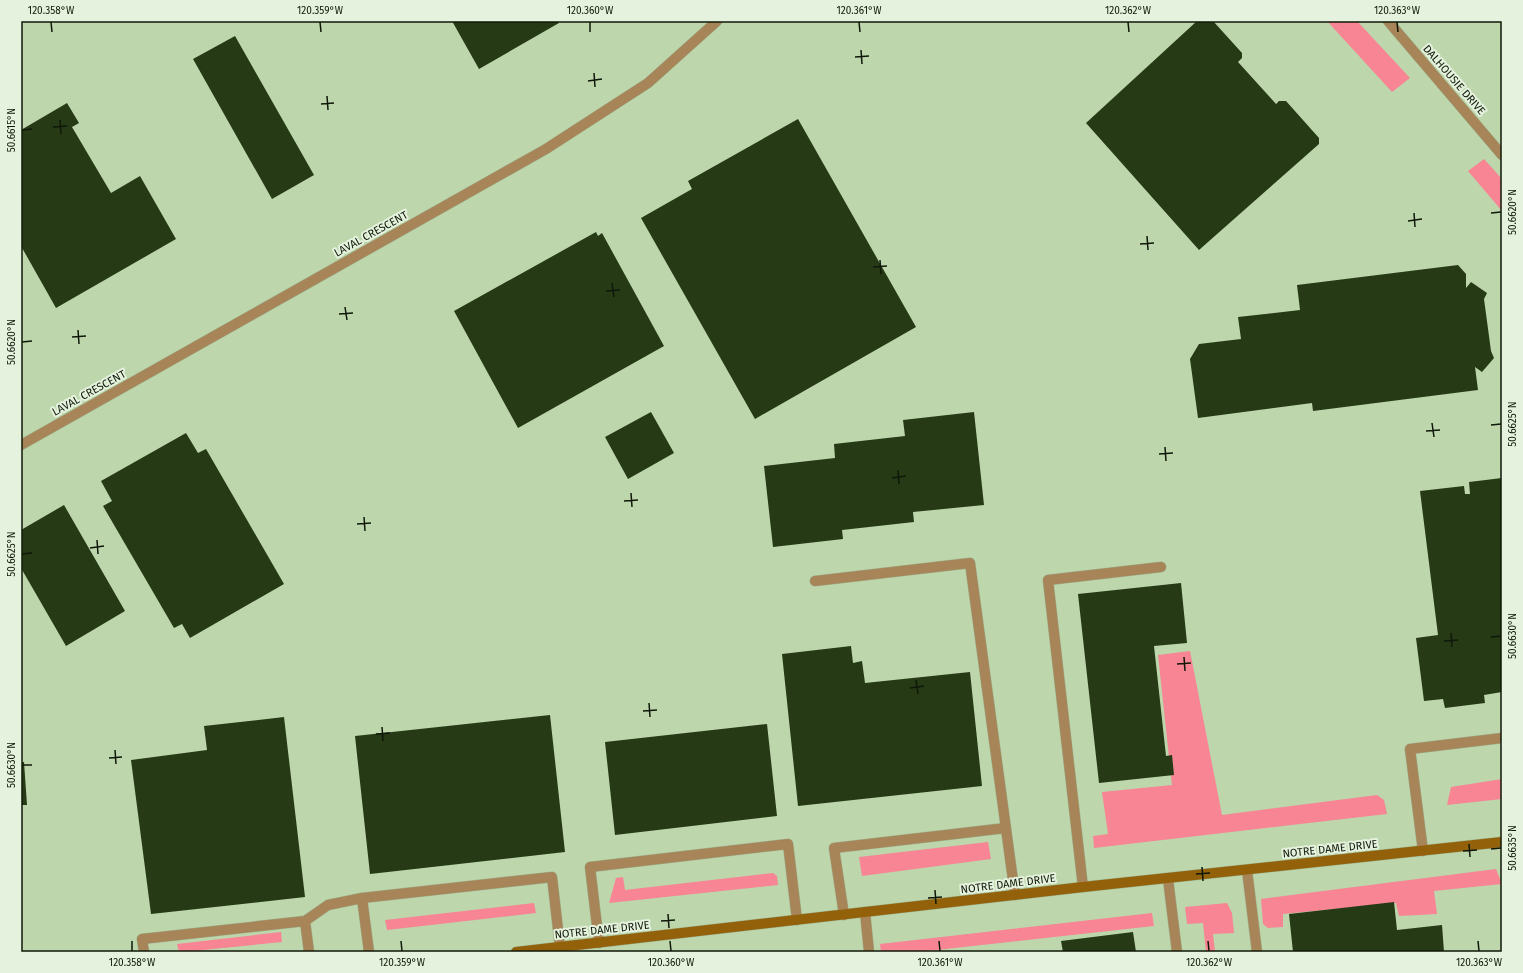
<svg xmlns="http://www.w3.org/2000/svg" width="1523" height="973" font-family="'Fira Sans',sans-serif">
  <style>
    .green { fill: #f78594 }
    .building { fill: #263a16 }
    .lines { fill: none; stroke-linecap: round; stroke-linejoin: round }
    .lane-casing { stroke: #9eb48f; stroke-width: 11 }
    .street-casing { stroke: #9eb48f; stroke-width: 11 }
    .secondary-casing { stroke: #9eb48f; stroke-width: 11 }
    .lane { stroke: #a88559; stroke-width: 10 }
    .street { stroke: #a88559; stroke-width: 10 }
    .secondary { stroke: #94610b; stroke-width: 10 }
    .ticks { fill: none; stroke: #101809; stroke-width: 1.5 }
    .labels { text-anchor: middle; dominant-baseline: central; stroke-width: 4; stroke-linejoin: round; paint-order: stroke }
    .street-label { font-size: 11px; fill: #101809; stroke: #e5f2dd }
    .neatline { fill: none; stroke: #101809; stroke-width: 1.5 }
    .ticks-label { font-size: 10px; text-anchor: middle; fill: #101809 }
  </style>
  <rect width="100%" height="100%" fill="#bdd6ac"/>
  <!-- green -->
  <path class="green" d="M1327 21H1357L1410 78 1392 92Z
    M1484 159 1502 179V211L1468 171Z
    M1190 651 1222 815 1377 795 1384 800 1387 814 1094 848 1093 836 1108 834 1102 792 1172 785 1158 655Z
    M1502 779V799L1447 805 1451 787Z
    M988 842 991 859 862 876 859 857Z
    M1496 869 1502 884 1434 891 1437 914 1399 916 1396 903 1283 914V927L1268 928 1263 924 1261 899Z
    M773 873 777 876 778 885 609 903 616 878 623 877 625 890Z
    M534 903 536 913 387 930 385 920Z
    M1227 903 1232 913 1234 933 1213 934 1215 952H1206L1203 923 1187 924 1185 907Z
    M1152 913 1154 926 919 952H881L880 944Z
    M281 932 282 942 183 952H179L177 944Z"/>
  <!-- building -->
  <path class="building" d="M452 21H557L559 23 479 69Z
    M1197 21H1213L1242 53V58L1238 62 1276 104 1279 101H1286L1319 138V144L1199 250 1086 123Z
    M235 36 314 175 272 199 193 59Z
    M67 103 79 123 72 127 111 193 140 176 176 239 56 308 21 246V130Z
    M798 119 916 327 755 419 641 218 692 189 688 181Z
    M596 232 598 236 602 233 664 346 518 428 454 311Z
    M1458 265 1466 274V288L1471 282 1487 293 1484 299 1491 351 1494 358 1482 372 1475 367 1478 390 1313 411 1312 403 1198 418 1190 359 1199 344 1241 339 1238 317 1300 310 1297 285Z
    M651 412 674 453 628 479 605 437Z
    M974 412 984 505 913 512 914 522 842 530 843 539 773 547 764 466 835 458 834 444 905 436 903 420Z
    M186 433 198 453 206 449 284 584 190 638 182 624 174 628 103 506 112 501 101 481Z
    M1502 478V692L1484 695 1485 703 1445 708 1443 699 1424 701 1416 638 1438 635 1420 491 1464 486 1465 494H1470L1469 482Z
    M64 505 125 611 66 646 21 568V530Z
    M1181 583 1187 643 1154 646 1166 756 1172 755 1174 775 1099 783 1078 594Z
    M851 646 853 663 862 661 865 683 970 672 982 786 798 806 782 654Z
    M550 715 565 852 370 874 355 736Z
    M284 717 305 897 151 914 131 760 207 750 204 726Z
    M767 724 777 816 615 835 605 742Z
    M21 762H24L27 805H21Z
    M1394 902 1397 930 1442 925 1444 952H1293L1289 914Z
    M1133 932 1136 952H1063L1061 941Z"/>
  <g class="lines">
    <defs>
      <path id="lane" d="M815 581 970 563 1015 895
        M1423 851 1410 749 1502 738
        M1247 870 1257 952
        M1168 879 1177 952
        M1083 887 1048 580 1161 567
        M865 912 869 952
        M844 915 834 848 1006 828
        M305 921 328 905 362 898
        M599 943 590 867 788 844 797 920
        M144 952 142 939 305 921 309 952
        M369 952 362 898 552 877 560 947"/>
      <path id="street" d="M1388 21 1502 155
        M21 445 546 149 648 83 717 21"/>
      <path id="secondary" d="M516 952 1083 887 1502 842"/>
    </defs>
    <!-- lane casing -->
    <use href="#lane" class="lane-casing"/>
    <!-- street casing -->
    <use href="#street" class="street-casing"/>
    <!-- secondary casing -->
    <use href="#secondary" class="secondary-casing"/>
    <!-- lane -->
    <use href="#lane" class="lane"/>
    <!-- street -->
    <use href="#street" class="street"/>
    <!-- secondary -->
    <use href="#secondary" class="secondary"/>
  </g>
  <!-- ticks -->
  <path class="ticks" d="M51 22 52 32M320 22 321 32M590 22V32M859 22 860 32M1128 22 1129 32M1397 22 1398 32M861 50 862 64M855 57 869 56M594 73 595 87M588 81 602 79M327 96 328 110M321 104 334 103M60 120 61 134M53 127 67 126M22 130 32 129M1414 213 1415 227M1491 213 1501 212M1408 221 1422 219M1147 236 1148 250M1140 244 1154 243M880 260 881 274M873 267 887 266M612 283 614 297M606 291 620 290M345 307 347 320M339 314 353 313M78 330 79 344M72 337 86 336M22 342 32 341M1432 423 1434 437M1491 425 1501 424M1426 431 1440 430M1165 447 1166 461M1159 454 1173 453M898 470 899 484M892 478 906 476M631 493 632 507M624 501 638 500M364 517 365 531M357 524 371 523M97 540 98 554M90 548 104 546M22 554 32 553M1451 633 1452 647M1491 637 1501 636M1444 641 1458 640M1184 657 1185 671M1177 664 1191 663M916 680 918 694M910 688 924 686M649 703 650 717M643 711 657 710M382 727 383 741M376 734 390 733M115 750 116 764M109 758 122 757M22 765H32M1469 844 1470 857M1491 849 1501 848M1463 851 1477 850M1202 867 1203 881M1196 874 1210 873M935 890 936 904M928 898 942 897M668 914 669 928M661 921 675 920M132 941V951M401 941 402 951M670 941 671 951M939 941 940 951M1208 941 1209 951M1478 941 1479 951"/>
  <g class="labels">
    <!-- street labels -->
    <g class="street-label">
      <text transform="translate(1454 80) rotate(49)">DALHOUSIE DRIVE</text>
      <text transform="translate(371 234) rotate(-29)">LAVAL CRESCENT</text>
      <text transform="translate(89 393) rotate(-29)">LAVAL CRESCENT</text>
      <text transform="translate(1330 849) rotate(-6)">NOTRE DAME DRIVE</text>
      <text transform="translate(1008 884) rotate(-7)">NOTRE DAME DRIVE</text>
      <text transform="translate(602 930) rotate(-6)">NOTRE DAME DRIVE</text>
    </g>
  </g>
  <!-- border -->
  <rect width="1523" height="973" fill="none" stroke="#e5f2dd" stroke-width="44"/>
  <rect x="22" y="22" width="1479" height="929" class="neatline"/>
  <g class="ticks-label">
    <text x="51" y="14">120.358°W</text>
    <text x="320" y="14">120.359°W</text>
    <text x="590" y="14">120.360°W</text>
    <text x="859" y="14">120.361°W</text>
    <text x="1128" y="14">120.362°W</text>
    <text x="1397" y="14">120.363°W</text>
    <text transform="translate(11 130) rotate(-90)" y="4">50.6615°N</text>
    <text transform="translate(1512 212) rotate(-90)" y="4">50.6620°N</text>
    <text transform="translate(11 342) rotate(-90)" y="4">50.6620°N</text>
    <text transform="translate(1512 424) rotate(-90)" y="4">50.6625°N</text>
    <text transform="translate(11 554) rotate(-90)" y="4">50.6625°N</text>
    <text transform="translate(1512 636) rotate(-90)" y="4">50.6630°N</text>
    <text transform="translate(11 765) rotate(-90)" y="4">50.6630°N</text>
    <text transform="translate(1512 848) rotate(-90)" y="4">50.6635°N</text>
    <text x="132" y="966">120.358°W</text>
    <text x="402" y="966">120.359°W</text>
    <text x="671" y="966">120.360°W</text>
    <text x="940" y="966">120.361°W</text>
    <text x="1209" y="966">120.362°W</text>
    <text x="1479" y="966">120.363°W</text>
  </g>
</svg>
